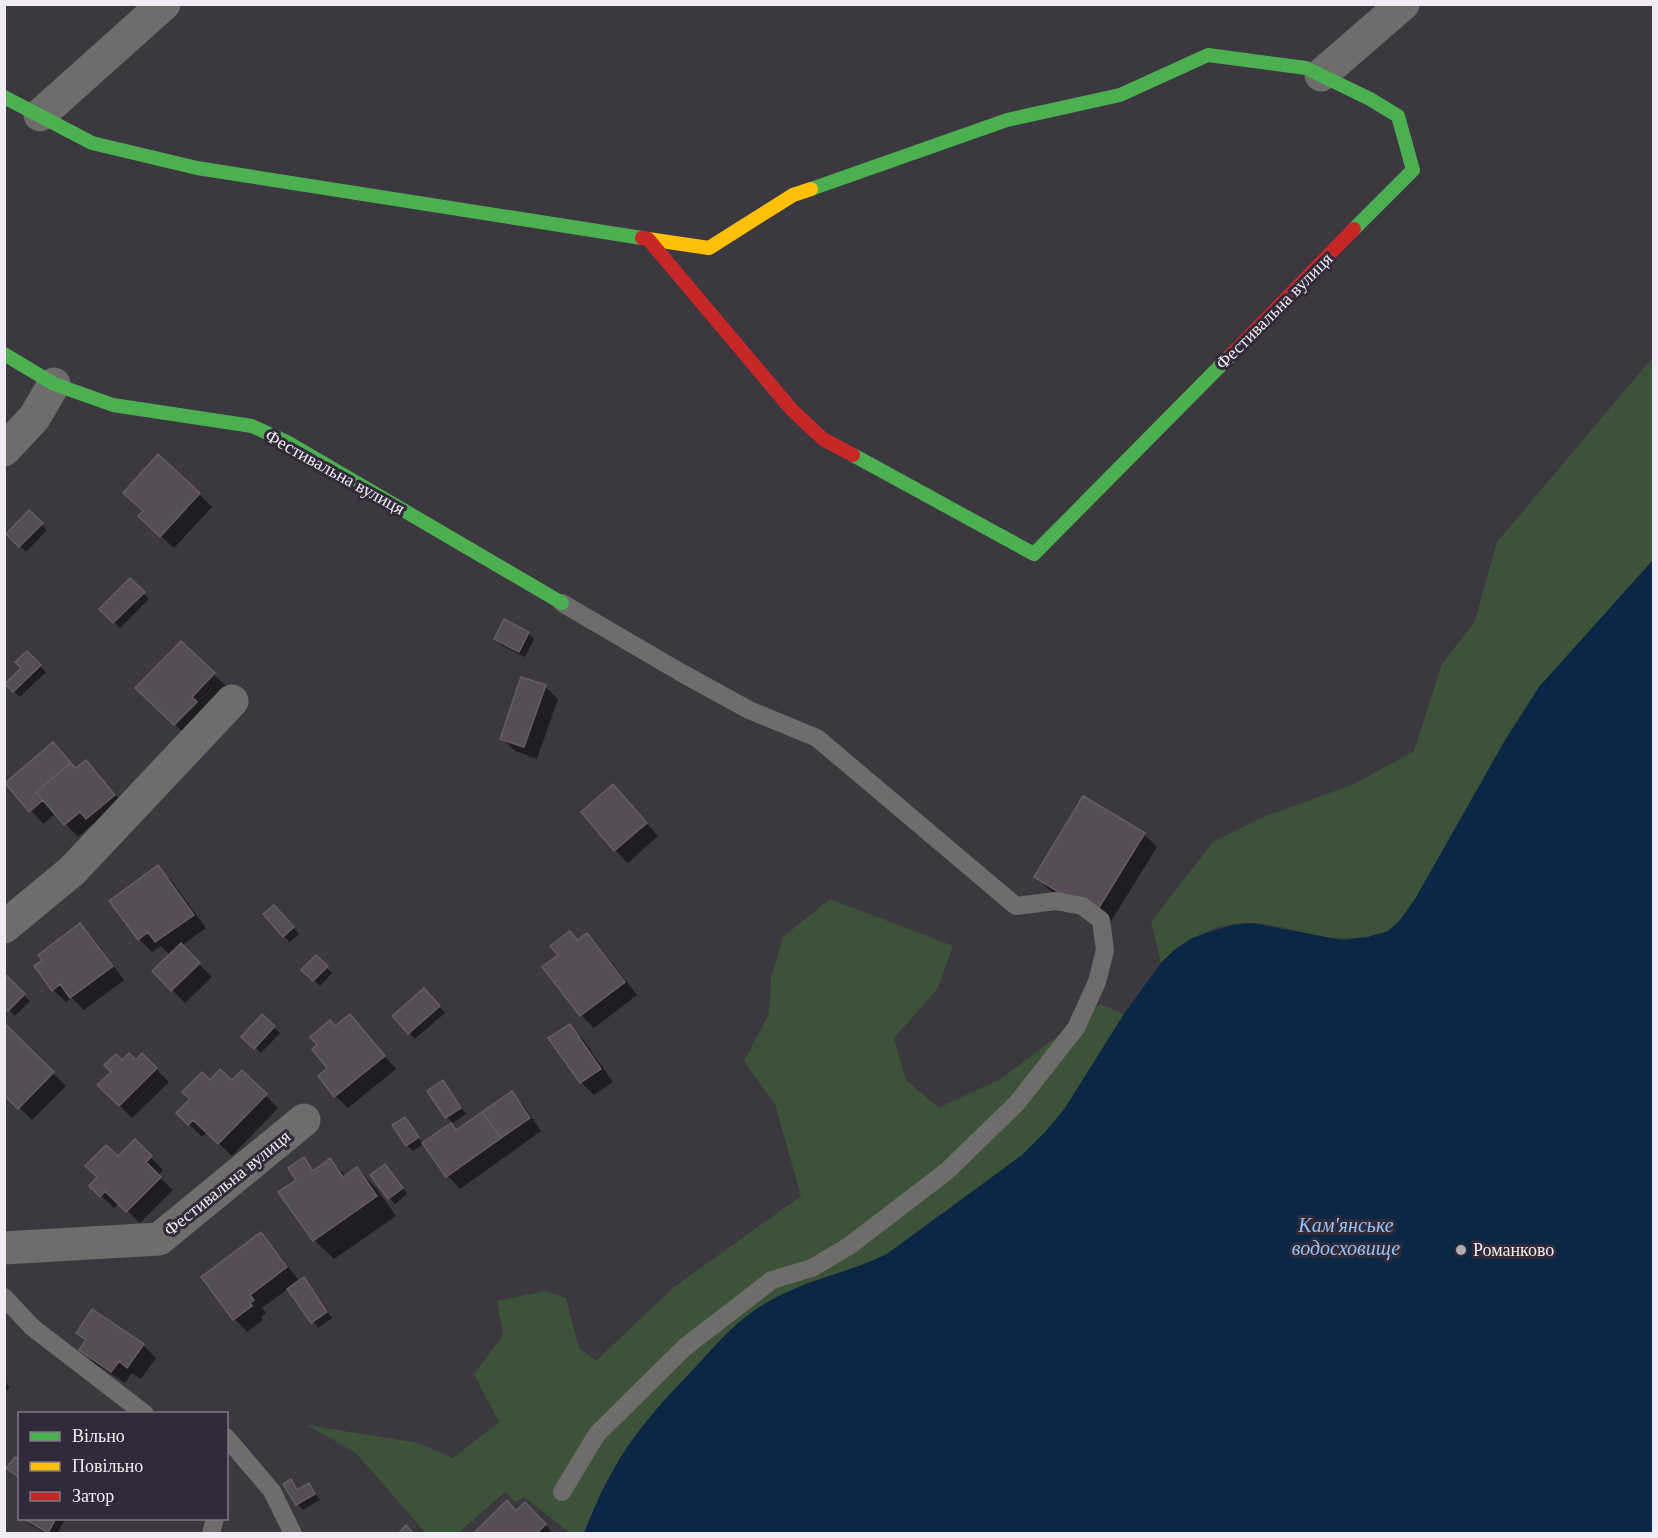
<svg xmlns="http://www.w3.org/2000/svg" width="1658" height="1538" font-family="Georgia,serif">
  <style>
    .green { fill: #3d5339 }
    .water { fill: #0a2845 }
    .shadow { fill: #0007 }
    .building { fill: #584c56; stroke: #645e64; stroke-width: 1.5 }
    .lines { fill: none; stroke-linecap: round; stroke-linejoin: round }
    .lane { stroke: #6e6d6b; stroke-width: 18 }
    .street { stroke: #6e6d6b; stroke-width: 33 }
    .fast { stroke: #4caf50; stroke-width: 14 }
    .slow { stroke: #ffc107; stroke-width: 14 }
    .jam { stroke: #c62828; stroke-width: 14 }
    .poi-dot { fill: #b1acb6; stroke: #322a39; stroke-width: 2 }
    .labels { text-anchor: middle; dominant-baseline: central; stroke-width: 6; stroke-linejoin: round; paint-order: stroke }
    .street-label { font-size: 18px; fill: #f0ebf5; stroke: #322a39 }
    .poi-label { font-size: 18px; fill: #f0ebf5; stroke: #322a39; text-anchor: start }
    .water-label { font-size: 20px; font-style: italic; fill: #92c4fa; stroke: #322a39 }
  </style>
  <rect width="100%" height="100%" fill="#3c3840"/>
  <!-- green -->
  <path class="green" d="M1653 357V560L1539 687 1504 742 1415 899C1408 910 1400 924 1388 931 1385 933 1379 933 1375 935 1329 947 1296 925 1252 923 1218 921 1184 941 1161 963L1151 922 1213 842 1261 818 1354 784 1414 751 1442 664 1475 621 1497 542Z
    M830 899 953 946 938 988 894 1038 906 1080 939 1108 1002 1078 1100 1004 1124 1014 1065 1108 1046 1132 1022 1155 887 1254 866 1265 806 1283 761 1306 662 1402 620 1458 600 1494 584 1533H570L524 1497 516 1502 505 1492 458 1533H426L356 1453 307 1425 418 1443 453 1458 499 1422 474 1374 503 1335 497 1301 545 1291 566 1298 579 1348 596 1361 674 1287 801 1196 775 1104 744 1061 769 1014 771 978 783 937Z"/>
  <!-- water -->
  <path class="water" d="M1653 560V1533H584C594 1508 605 1483 619 1460 641 1423 672 1392 701 1361 719 1341 738 1320 761 1306 800 1281 846 1274 887 1254L1022 1155 1045 1132 1065 1108 1124 1014 1161 963 1174 950 1192 938 1212 931 1233 925 1252 923 1342 940 1368 937 1388 931 1400 920 1415 899 1504 742 1539 687Z"/>
  <!-- shadow -->
  <path class="shadow" d="M199 494 212 507 174 548 153 529Z
    M29 513 47 530 26 552 8 534Z
    M130 580 149 599 120 628 101 609Z
    M528 633 534 639 525 657 501 645 495 639Z
    M181 643 227 687 188 737 137 688Z
    M27 653 46 672 20 697 7 684 23 668Z
    M545 687 558 699 537 759 515 751 502 738Z
    M53 744 77 769 98 775 127 808 100 831 93 824 78 837 56 813 43 824 7 783Z
    M613 786 658 836 628 863 615 850Z
    M1144 834 1157 847 1108 926 1048 889 1036 876Z
    M158 867 171 880 206 928 181 946 212 977 185 1003 154 971 170 955 161 946 152 952 139 939Z
    M280 912 299 934 290 942 284 936Z
    M80 925 93 938 124 980 84 1010 72 998 66 1002 53 990Z
    M587 935 599 947 637 995 594 1028 581 1015 578 941Z
    M316 957 332 973 320 986 304 970Z
    M4 976 30 1001 15 1016 4 1006Z
    M430 996 445 1013 415 1039 394 1016Z
    M350 1016 396 1069 348 1108 335 1096 329 1068Z
    M262 1017 280 1033 261 1053 243 1037Z
    M4 1025 66 1086 32 1120 4 1093Z
    M569 1026 582 1038 613 1082 594 1095 581 1082Z
    M142 1055 169 1082 132 1118 99 1085 122 1063 136 1062Z
    M242 1072 278 1108 232 1156 207 1132 202 1137 178 1113 210 1082H232Z
    M443 1082 466 1114 453 1123 447 1117Z
    M511 1093 524 1106 541 1131 460 1189 448 1176 425 1143 413 1151 407 1145 404 1119 423 1144 457 1131Z
    M135 1141 163 1170 158 1176 173 1190 140 1223 119 1203 114 1208 91 1186Z
    M303 1159 315 1171 330 1160 346 1176 357 1168 376 1188 396 1216 334 1259 314 1240 280 1193 298 1180Z
    M391 1172 407 1194 395 1204 389 1198Z
    M261 1234 273 1247 300 1282 304 1279 310 1285 332 1318 318 1328 289 1288 262 1308 266 1313 261 1317 263 1320 247 1332 235 1319 203 1277Z
    M78 1333 143 1345 156 1358 141 1379 132 1373 125 1383 94 1363 81 1350 86 1342Z
    M4 1382 10 1387 4 1393Z
    M291 1481 299 1491 308 1485 320 1500 303 1510 297 1504Z
    M525 1504 554 1534H475L517 1512Z
    M62 1518 64 1521 57 1534H47L31 1525 25 1519Z"/>
  <!-- building -->
  <path class="building" d="M158 454 200 493 160 537 138 516 143 511 123 493Z
    M29 510 43 523 19 547 6 534Z
    M130 578 145 592 113 623 99 609Z
    M504 619 529 632 519 652 494 639Z
    M181 641 215 673 192 697 197 702 174 725 135 688Z
    M27 651 41 665 13 692 5 684 21 668 15 662Z
    M521 677 546 685 524 747 500 739Z
    M53 742 71 763 36 792 43 800 29 812 5 783Z
    M86 760 115 795 86 819 80 812 64 825 36 792 71 763 76 768Z
    M613 784 647 823 614 851 581 812Z
    M1083 796 1145 833 1095 914 1034 877Z
    M158 865 194 915 155 942 148 932 138 940 109 901Z
    M274 905 294 927 283 937 263 914Z
    M80 923 113 966 70 998 60 984 52 991 34 966 42 960 38 955Z
    M570 931 577 940 587 933 625 982 580 1016 542 967 558 955 550 946Z
    M181 943 200 963 171 991 152 971Z
    M316 955 328 966 313 981 301 970Z
    M4 973 25 994 8 1011 4 1008Z
    M424 988 440 1006 408 1034 392 1016Z
    M262 1014 275 1026 254 1049 241 1037Z
    M350 1014 385 1056 334 1097 318 1076 327 1068 312 1049 317 1045 310 1037 330 1020 335 1026Z
    M4 1023 54 1072 18 1109 4 1095Z
    M570 1024 601 1069 580 1083 548 1038Z
    M129 1053 136 1060 142 1053 157 1068 119 1106 97 1085 111 1072 104 1065 116 1054 122 1060Z
    M220 1069 232 1080 242 1070 267 1094 218 1144 193 1120 188 1125 176 1113 190 1099 182 1092 202 1072 210 1080Z
    M443 1080 461 1108 445 1118 427 1091Z
    M512 1091 530 1118 501 1138 482 1112Z
    M482 1112 501 1138 446 1177 422 1143 451 1123 456 1130Z
    M405 1117 419 1137 406 1146 392 1125Z
    M135 1139 152 1156 146 1162 161 1177 126 1212 105 1191 100 1197 89 1186 97 1177 85 1166 106 1145 118 1156Z
    M304 1157 313 1171 330 1158 343 1177 357 1167 377 1196 313 1241 278 1192 296 1180 288 1168Z
    M385 1164 403 1188 388 1199 370 1175Z
    M261 1232 287 1267 250 1295 254 1300 250 1303 252 1306 233 1320 201 1277Z
    M304 1277 327 1312 311 1323 287 1289Z
    M92 1309 144 1344 127 1368 119 1361 111 1372 79 1350 86 1340 76 1333Z
    M15 1457 20 1460V1478L6 1468Z
    M291 1479 297 1490 309 1483 315 1494 296 1505 283 1484Z
    M507 1500 516 1511 525 1502 546 1524 536 1534H473Z
    M23 1518H56L48 1533Z
    M406 1525 414 1534H398Z"/>
  <g class="lines">
    <!-- lane -->
    <path class="lane" d="M562 603 680 672 749 710 817 738 1016 906 1056 901 1082 906 1101 920 1105 950 1097 982 1076 1028 1017 1103 947 1171 849 1246 812 1268 772 1280 685 1347 597 1434 562 1492
      M4 1297 32 1327 145 1414
      M226 1437 272 1491 293 1534
      M211 1534 215 1518"/>
    <!-- street -->
    <path class="street" d="M1321 75 1403 4
      M40 115 164 4
      M4 450 34 418 54 384
      M4 927 72 871 232 701
      M4 1248 159 1239 304 1120"/>
    <!-- fast -->
    <path class="fast" d="M4 97 92 143 197 168 642 238
      M811 189 1007 120 1120 95 1208 55 1306 68 1370 99 1398 116 1413 170 1354 229
      M4 354 54 384 113 405 252 426 287 442 562 603
      M853 455 1034 554 1231 355"/>
    <!-- slow -->
    <path class="slow" d="M648 239 709 248 793 195 811 189"/>
    <!-- jam -->
    <path class="jam" d="M642 238 648 239 792 410 823 439 853 455
      M1231 355 1354 229"/>
  </g>
  <!-- markers -->
  <circle class="poi-dot" cx="1461" cy="1250" r="6"/>
  <g class="labels">
    <!-- street labels -->
    <g class="street-label">
      <text transform="translate(1274 311) rotate(-45)">Фестивальна вулиця</text>
      <text transform="translate(335 472) rotate(29)">Фестивальна вулиця</text>
      <text transform="translate(227 1183) rotate(-39)">Фестивальна вулиця</text>
    </g>
    <!-- poi labels -->
    <g class="poi-label">
      <text x="1473" y="1250">Романково</text>
    </g>
    <!-- water labels -->
    <g class="water-label">
      <text x="1346" y="1225">Кам'янське<tspan x="1346" dy="23">водосховище</tspan></text>
    </g>
  </g>
  <!-- border -->
  <rect width="1658" height="1538" fill="none" stroke="#f0ebf5" stroke-width="12"/>
  <!-- legend -->
  <rect x="18" y="1412" width="210" height="108" fill="#322a39" stroke="#7e7784" stroke-width="1.5"/>
  <rect x="30" y="1432" width="30" height="9" fill="#4caf50" stroke="#7e7784" stroke-width="1.5"/>
  <text x="72" y="1442" font-size="18" fill="#f0ebf5">Вільно</text>
  <rect x="30" y="1462" width="30" height="9" fill="#ffc107" stroke="#7e7784" stroke-width="1.5"/>
  <text x="72" y="1472" font-size="18" fill="#f0ebf5">Повільно</text>
  <rect x="30" y="1492" width="30" height="9" fill="#c62828" stroke="#7e7784" stroke-width="1.5"/>
  <text x="72" y="1502" font-size="18" fill="#f0ebf5">Затор</text>
</svg>
